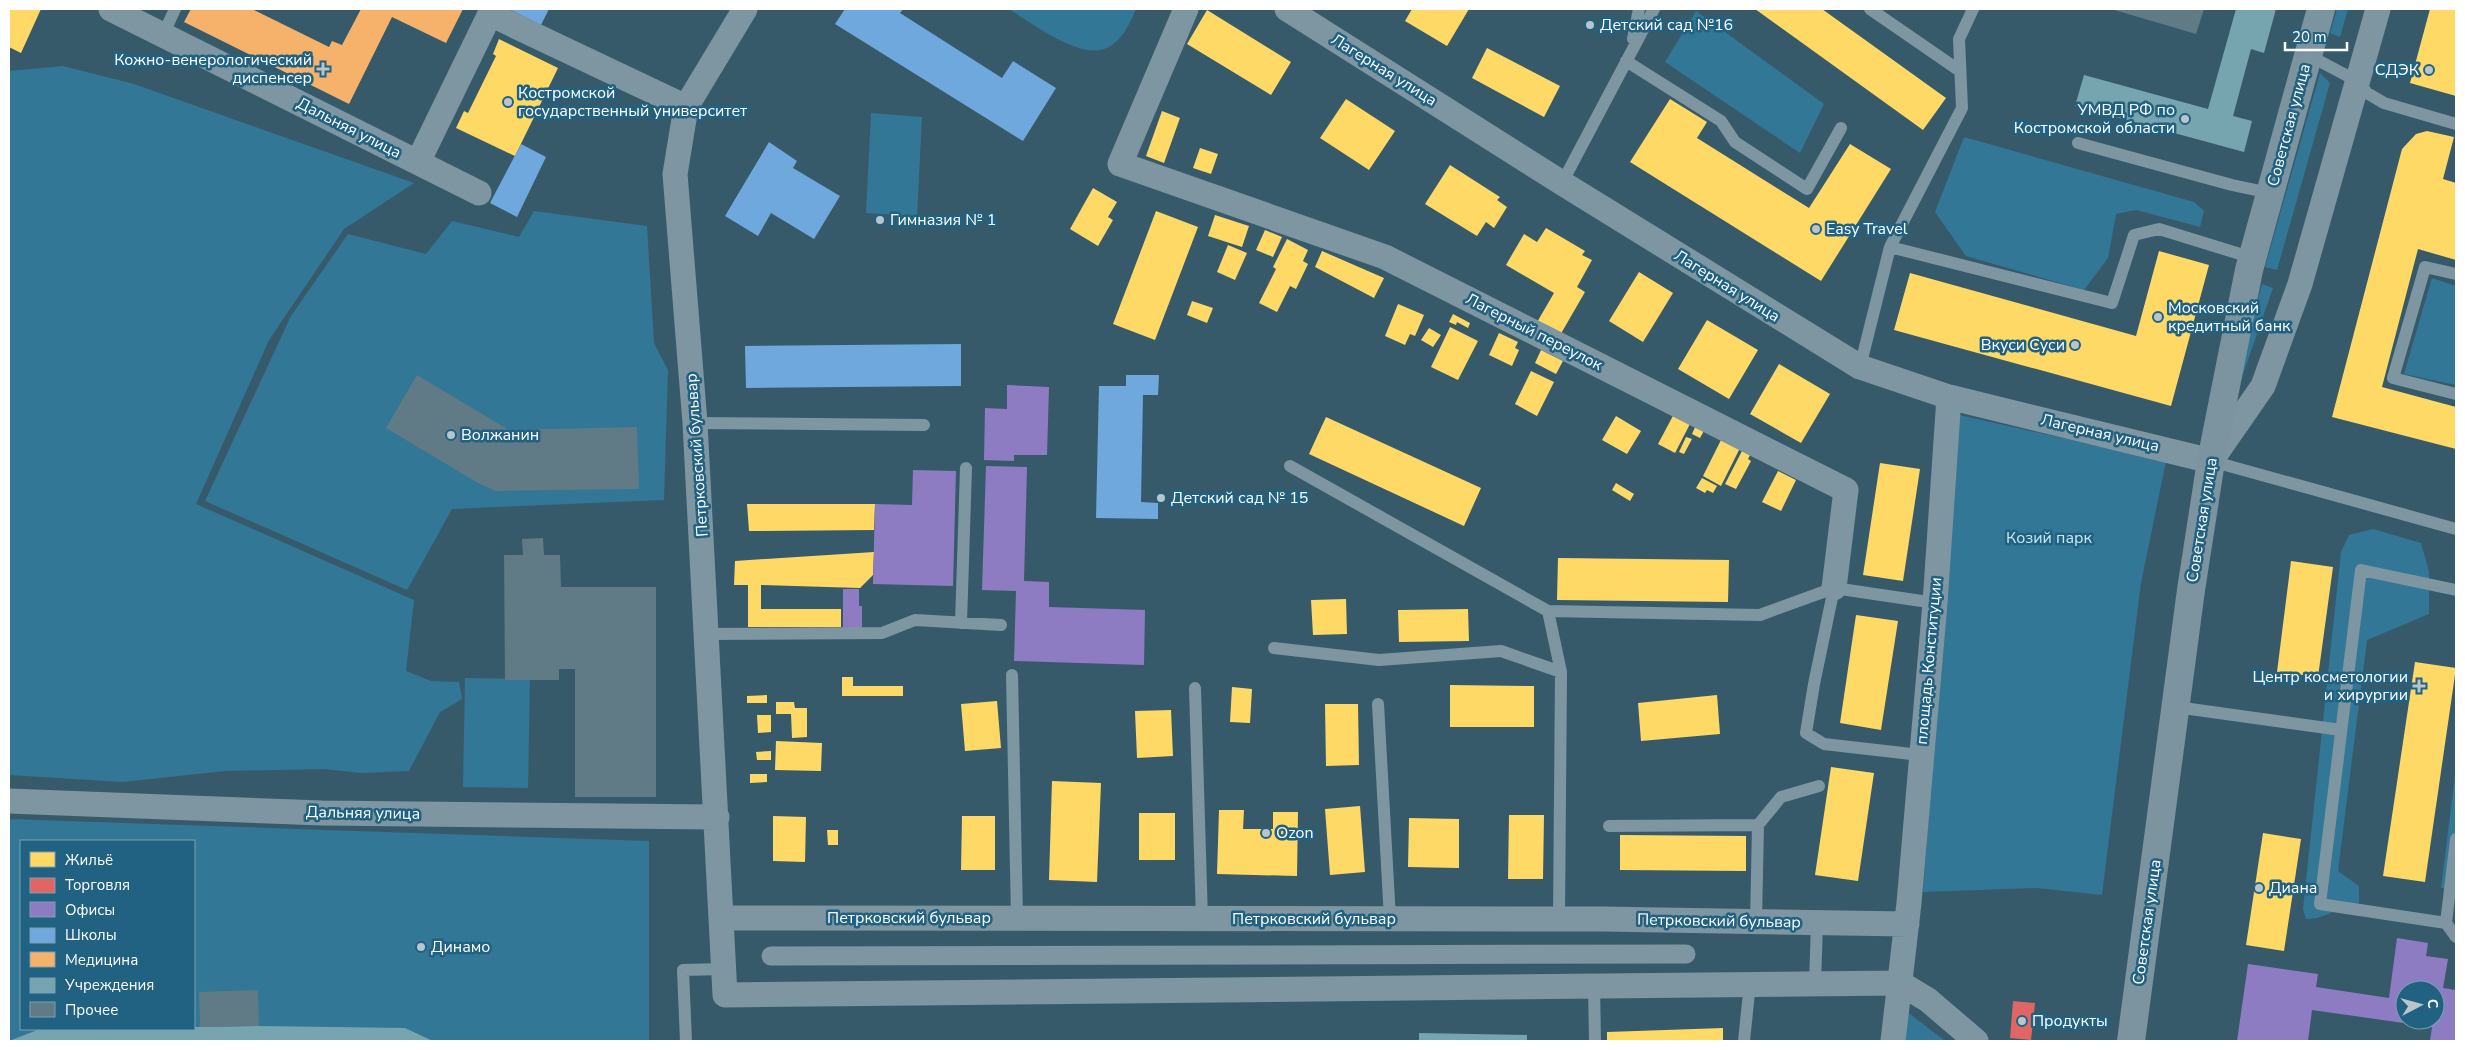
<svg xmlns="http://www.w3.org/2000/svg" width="2465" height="1050" font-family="'Nunito Sans',sans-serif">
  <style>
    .green { fill: #327796; fill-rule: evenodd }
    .homes { fill: #ffd966 }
    .shops { fill: #e06666 }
    .offices { fill: #8e7cc3; fill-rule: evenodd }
    .schools { fill: #6fa8dc }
    .health { fill: #f6b26b }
    .public { fill: #76a5af }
    .building { fill: #607a86 }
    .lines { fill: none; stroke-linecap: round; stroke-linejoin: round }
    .service { stroke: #7d96a1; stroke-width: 12 }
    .pedestrian { stroke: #7d96a1; stroke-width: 19 }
    .minor { stroke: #7d96a1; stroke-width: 25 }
    .primary { stroke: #7b949f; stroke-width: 28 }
    .poi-dot { fill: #b9c5cb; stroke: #216181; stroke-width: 2 }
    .labels { text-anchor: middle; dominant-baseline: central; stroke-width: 5; stroke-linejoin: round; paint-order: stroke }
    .poi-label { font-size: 16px; fill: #fff; stroke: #216181; text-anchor: start }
    .street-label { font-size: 16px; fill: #fff; stroke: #216181 }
    .park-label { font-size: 16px; fill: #cbe8f6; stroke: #216181 }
  </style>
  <rect width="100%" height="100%" fill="#375a6b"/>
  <!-- green -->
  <path class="green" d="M1009 9H1136C1130 23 1122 41 1107 48 1079 60 1032 23 1009 9Z
    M2337 9H2348L2340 37 2330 33Z
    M1696 11 1824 104 1800 153 1665 62Z
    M63 66 134 84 414 183 344 229 269 340 196 504 414 600 406 671 431 681 459 682 462 699 440 712 409 771 361 773 324 769 225 771 123 782 9 775V71Z
    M2320 73 2330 83 2277 270 2265 267Z
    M871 113 922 117 917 216 866 213Z
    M1964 137 2194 202 2204 211 2200 227 2136 210 2116 214 2108 258 2084 290 1966 256 1935 212Z
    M534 211 647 226 654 343 668 370 664 500 452 509 407 590 205 501 291 316 348 234 426 254 452 221 519 237Z
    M2432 278 2456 286V385L2404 374Z
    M2262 284 2273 288 2233 403 2231 402Z
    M1959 415 2166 461 2141 583 2102 895 2037 888 1923 892Z
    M2373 529 2421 543 2429 572V614L2367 640 2338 871 2359 886V903L2317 918 2306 919 2303 909 2341 552 2349 535Z
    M465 678 530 679 528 788 463 787Z
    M2455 776 2456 888H2441Z
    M9 819 649 841V1041H9ZM21 841H194V1029H21Z
    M1906 1011 1945 1041H1902Z"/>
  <!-- homes -->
  <path class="homes" d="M9 9H41L21 53 9 47Z
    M1412 9H1469L1447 46 1405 21Z
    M1755 9H1822L1946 98 1923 130Z
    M2430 9H2456V96L2410 83Z
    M1207 10 1291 62 1271 95 1187 44Z
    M499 39 558 68 515 156 456 128 464 111 468 113 496 56 493 54Z
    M1487 48 1560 86 1544 117 1472 78Z
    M1346 99 1395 131 1369 170 1320 138Z
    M1670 99 1707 122 1697 138 1809 208 1850 144 1891 169 1821 281 1630 162Z
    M1162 111 1180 118 1164 163 1146 156Z
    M2427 131 2454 137 2443 179 2456 183V260L2418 249 2382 387 2456 407V449L2332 417 2402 149 2416 134Z
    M1200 148 1218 154 1211 174 1193 168Z
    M1450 165 1500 197 1497 200 1507 207 1494 228 1486 222 1477 236 1425 204Z
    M1093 188 1117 202 1108 217 1113 220 1098 246 1070 229Z
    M1156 211 1198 227 1155 340 1113 324Z
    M1215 215 1249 226 1242 247 1208 236Z
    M1546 228 1585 251 1582 255 1592 260 1577 287 1585 292 1559 337 1536 324 1554 293 1506 265 1524 234 1537 242Z
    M1265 230 1282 237 1273 257 1256 250Z
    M1287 239 1308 250 1303 261 1308 264 1296 289 1290 286 1277 312 1259 303 1276 269 1273 267Z
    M1228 245 1247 253 1235 280 1217 272Z
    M1322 251 1384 278 1374 298 1315 267Z
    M2159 251 2209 265 2171 406 1894 330 1910 273 2136 336Z
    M1639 272 1673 293 1643 342 1609 321Z
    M1192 301 1213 308 1207 323 1187 315Z
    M1398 304 1424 315 1415 336 1410 334 1405 345 1385 336Z
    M1453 314 1470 323 1468 328 1457 322 1456 325 1449 322Z
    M1707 320 1758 350 1729 399 1678 369Z
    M1450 327 1478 341 1458 380 1431 367Z
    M1429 328 1441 335 1433 347 1421 340Z
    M1499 333 1518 342 1515 348 1519 350 1512 366 1489 355Z
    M1541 350 1563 361 1556 374 1535 363Z
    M1779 364 1830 394 1801 443 1750 414Z
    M1531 371 1554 382 1537 416 1515 404Z
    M1675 412 1691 422 1675 453 1658 444Z
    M1616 416 1641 431 1627 454 1602 440Z
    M1326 417 1481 488 1464 526 1309 454Z
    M1696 425 1705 429 1700 438 1692 434Z
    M1686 437 1692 439 1684 454 1679 452Z
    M1722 438 1740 448 1721 486 1703 476Z
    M1742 451 1750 455 1748 459 1751 461 1736 489 1725 484Z
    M1880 463 1920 469 1903 581 1863 575Z
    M1778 471 1796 480 1781 511 1762 502Z
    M1702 478 1717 486 1713 493 1707 490 1705 493 1696 488Z
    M1616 483 1634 494 1630 501 1612 490Z
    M747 504H875L874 530 749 531Z
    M874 552 873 575 860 588 761 585V609H841V627H748V585H734L735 561Z
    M1558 558 1729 560 1728 602 1557 600Z
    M2291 561 2333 567 2318 677 2277 672Z
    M1346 599 1347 634 1313 635 1311 600Z
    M1468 609 1469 641 1399 642 1398 610Z
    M1856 615 1898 621 1881 730 1840 723Z
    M2415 662 2456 668 2425 882 2383 876Z
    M842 677H853V686H903V696H842Z
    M1450 685 1534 686V727H1450Z
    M1232 687 1252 689 1250 723 1230 722Z
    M767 695V703H747V696Z
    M1717 695 1720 734 1641 741 1638 703Z
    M997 701 1001 748 965 751 961 704Z
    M776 702H794L795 708H807V737L792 738 791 714H776Z
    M1325 704H1358L1359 765 1326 766Z
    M1171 710 1173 756 1137 758 1135 711Z
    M757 715H771V732L758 733Z
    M776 741 822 743 821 771 775 770Z
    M771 751V760H757L756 752Z
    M1831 767 1874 773 1858 881 1815 875Z
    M750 774H767V782L750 783Z
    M1052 781 1101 783 1097 882 1049 880Z
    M1360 806 1365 872 1330 875 1325 809Z
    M1219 810H1244L1243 829H1273V812H1298L1297 876 1217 874Z
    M1139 813H1175V860H1139Z
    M1509 815H1544L1543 879H1508Z
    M773 816 806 817 805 862 773 861Z
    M962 816H995V870H961Z
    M1409 818 1459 819V868L1408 867Z
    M827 830H838V845H828Z
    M2263 833 2301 839 2284 951 2246 945Z
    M1620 835 1746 836V871L1620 870Z
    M1723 1028V1041H1607V1032Z"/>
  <!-- shops -->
  <path class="shops" d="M2013 1001 2035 1003 2031 1040 2010 1038Z"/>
  <!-- offices -->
  <path class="offices" d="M1007 385 1049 387 1047 455H1014V461L984 460 985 408 1007 409Z
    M986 466 1027 467 1024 581 1049 582V607L1145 610 1144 665 1014 661 1016 591 982 590Z
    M913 470 956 471 953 586 873 584 875 504 912 505Z
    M843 589H859V606H862V628H843Z
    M2397 938 2428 943 2426 956 2448 959 2443 988 2456 990V1041H2430L2432 1027 2312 1010 2308 1041H2237L2248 964 2318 974 2316 987 2389 998ZM2405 990H2435V1020H2405Z"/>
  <!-- schools -->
  <path class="schools" d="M509 9H549L541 25Z
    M845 9H903L900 13 1002 78 1013 61 1056 88 1023 141 835 24Z
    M769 142 797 161 793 168 840 196 814 239 771 213 758 236 725 216Z
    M521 144 546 157 517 217 490 203Z
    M961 344V386L746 388 745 346Z
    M1126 375H1159L1158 395H1143L1141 502 1158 503V519L1096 518 1099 386H1126Z"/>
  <!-- health -->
  <path class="health" d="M191 9H252L329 47 332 41 342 45 361 9H463L446 43 392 17 349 104 184 22Z"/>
  <!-- public -->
  <path class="public" d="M2236 9H2276L2264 53 2251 49 2233 116 2252 121 2244 152 2075 106 2084 75 2208 109Z
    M259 1026 405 1028 433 1041H9L40 1029H194V1027Z
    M1419 1033 1527 1035V1041H1419Z"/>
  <!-- building -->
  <path class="building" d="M2111 9H2204L2196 34Z
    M417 375 509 430 637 427 639 489 496 491 478 483 386 428Z
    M543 538 544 555H560L561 587H656V797H575V669H559V680H505L504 555H523L522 539Z
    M258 990 259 1026 200 1027 199 992Z"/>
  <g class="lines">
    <!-- service -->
    <path class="service" d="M1870 9 1960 71
      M163 35 175 9
      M1633 39 1639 9
      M2308 55 2359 82 2367 93 2384 103 2456 124
      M1626 61 1721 121 1735 142 1807 189 1841 128
      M2078 143 2232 185 2270 193
      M1562 183 1654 9
      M1890 247 2112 303 2134 235 2159 229 2253 258
      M2456 274 2425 267 2393 378 2456 394
      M1860 367 1890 247 1962 108 1959 39 1973 9
      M695 423 924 425
      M2211 461 2456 529
      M1290 466 1548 611 1561 672 1559 919
      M1834 588 1814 684 1806 733 1824 744 1920 755
      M1548 611 1760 615 1834 588 1935 603
      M961 623 966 468
      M707 634 882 633 915 620 1001 625
      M1274 648 1379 660 1501 651 1561 672
      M1012 675 1017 918
      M1195 688 1202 919
      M1378 704 1390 919
      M2176 707 2341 730
      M1758 825 1781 797 1819 786
      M1609 826 1758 825 1756 922
      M2456 839 2446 923 2456 937
      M2446 923 2320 904 2361 570 2456 590
      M1815 983 1817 923
      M1594 984 1595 1041
      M686 1041 683 970 724 969
      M1744 1041 1750 983"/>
    <!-- pedestrian -->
    <path class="pedestrian" d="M771 956 1686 954"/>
    <!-- minor -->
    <path class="minor" d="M111 9 479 193
      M745 9 686 107 675 174 695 423 725 995 1900 983 1928 1000 1976 1041
      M1186 9 1120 164 1385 257 1846 490 1834 588
      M1287 9 1562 183 1860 367 1949 397 2211 461 2263 386 2300 284 2378 9
      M418 162 490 14 686 107
      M9 801 322 813 717 817
      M722 918 1602 919 1907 924
      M1893 1041 1909 903 1935 603 1949 397"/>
    <!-- primary -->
    <path class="primary" d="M2131 1041 2191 590 2211 461 2249 270 2321 9"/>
  </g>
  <!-- markers -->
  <g class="poi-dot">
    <circle cx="1590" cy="25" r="5"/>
    <path d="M320.5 61.5h5v5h5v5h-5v5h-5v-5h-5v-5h5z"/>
    <circle cx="2429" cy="70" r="5"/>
    <circle cx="508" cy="102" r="5"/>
    <circle cx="2185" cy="119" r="5"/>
    <circle cx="880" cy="220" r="5"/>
    <circle cx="1816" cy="229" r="5"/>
    <circle cx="2158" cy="317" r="5"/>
    <circle cx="2075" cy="345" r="5"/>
    <circle cx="451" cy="435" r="5"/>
    <circle cx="1161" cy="498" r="5"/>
    <path d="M2416.5 678.5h5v5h5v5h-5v5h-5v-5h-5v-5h5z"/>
    <circle cx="1266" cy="833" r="5"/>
    <circle cx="2259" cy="888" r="5"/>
    <circle cx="421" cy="947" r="5"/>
    <circle cx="2022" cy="1021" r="5"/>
  </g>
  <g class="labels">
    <!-- poi labels -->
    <g class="poi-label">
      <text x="1600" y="25">Детский сад №16</text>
      <text x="312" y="60" text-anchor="end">Кожно-венерологический<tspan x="312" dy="18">диспенсер</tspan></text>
      <text x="2419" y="70" text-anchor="end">СДЭК</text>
      <text x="518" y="93">Костромской<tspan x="518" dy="18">государственный университет</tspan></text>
      <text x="2175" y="110" text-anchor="end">УМВД РФ по<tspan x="2175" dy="18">Костромской области</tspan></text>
      <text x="890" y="220">Гимназия № 1</text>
      <text x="1826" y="229">Easy Travel</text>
      <text x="2168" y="308">Московский<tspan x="2168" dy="18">кредитный банк</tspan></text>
      <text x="2065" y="345" text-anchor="end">Вкуси Суси</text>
      <text x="461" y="435">Волжанин</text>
      <text x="1171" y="498">Детский сад № 15</text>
      <text x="2408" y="677" text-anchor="end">Центр косметологии<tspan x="2408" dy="18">и хирургии</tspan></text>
      <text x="1276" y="833">Ozon</text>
      <text x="2269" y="888">Диана</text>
      <text x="431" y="947">Динамо</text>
      <text x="2032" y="1021">Продукты</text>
    </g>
    <!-- street labels -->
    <g class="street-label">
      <text transform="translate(1384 70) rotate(32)">Лагерная улица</text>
      <text transform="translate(2289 125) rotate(-75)">Советская улица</text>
      <text transform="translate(349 128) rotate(27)">Дальняя улица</text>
      <text transform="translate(1727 286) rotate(32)">Лагерная улица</text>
      <text transform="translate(1534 332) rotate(27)">Лагерный переулок</text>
      <text transform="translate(2100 433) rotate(13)">Лагерная улица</text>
      <text transform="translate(697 455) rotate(-94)">Петрковский бульвар</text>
      <text transform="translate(2202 520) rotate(-81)">Советская улица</text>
      <text transform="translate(1929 661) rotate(-85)">площадь Конституции</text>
      <text transform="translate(363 813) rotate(1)">Дальняя улица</text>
      <text x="909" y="918">Петрковский бульвар</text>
      <text x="1314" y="919">Петрковский бульвар</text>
      <text transform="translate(1719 921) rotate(1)">Петрковский бульвар</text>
      <text transform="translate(2147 922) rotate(-82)">Советская улица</text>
    </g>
    <!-- park labels -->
    <g class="park-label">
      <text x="2049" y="538">Козий парк</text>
    </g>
  </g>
  <!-- border -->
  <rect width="2465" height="1050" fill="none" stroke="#ffffff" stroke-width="20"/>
  <!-- legend -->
  <rect x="20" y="840" width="175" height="190" fill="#216181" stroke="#7aa0b3"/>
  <rect x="30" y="852" width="25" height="15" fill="#ffd966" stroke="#7aa0b3"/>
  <text x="65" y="865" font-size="15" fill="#ffffff">Жильё</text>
  <rect x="30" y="878" width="25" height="15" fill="#e06666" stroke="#7aa0b3"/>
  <text x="65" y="890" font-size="15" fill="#ffffff">Торговля</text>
  <rect x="30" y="902" width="25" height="15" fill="#8e7cc3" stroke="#7aa0b3"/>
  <text x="65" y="915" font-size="15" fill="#ffffff">Офисы</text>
  <rect x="30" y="928" width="25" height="15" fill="#6fa8dc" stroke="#7aa0b3"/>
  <text x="65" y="940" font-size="15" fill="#ffffff">Школы</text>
  <rect x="30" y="952" width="25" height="15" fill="#f6b26b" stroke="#7aa0b3"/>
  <text x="65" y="965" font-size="15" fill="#ffffff">Медицина</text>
  <rect x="30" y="978" width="25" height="15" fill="#76a5af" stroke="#7aa0b3"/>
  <text x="65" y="990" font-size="15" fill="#ffffff">Учреждения</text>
  <rect x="30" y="1002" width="25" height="15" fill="#607a86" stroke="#7aa0b3"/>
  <text x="65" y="1015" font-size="15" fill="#ffffff">Прочее</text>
  <!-- north arrow -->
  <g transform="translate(2420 1005) rotate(84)"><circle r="24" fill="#216181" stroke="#7aa0b3"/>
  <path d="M0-4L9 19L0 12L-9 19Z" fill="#b9c5cb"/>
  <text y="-8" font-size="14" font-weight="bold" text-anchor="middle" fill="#ffffff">С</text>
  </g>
  <!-- scale -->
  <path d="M2285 42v8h62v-8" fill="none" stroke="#ffffff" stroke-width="2.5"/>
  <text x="2292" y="42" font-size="15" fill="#ffffff" stroke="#216181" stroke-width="4" paint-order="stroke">20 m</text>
</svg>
